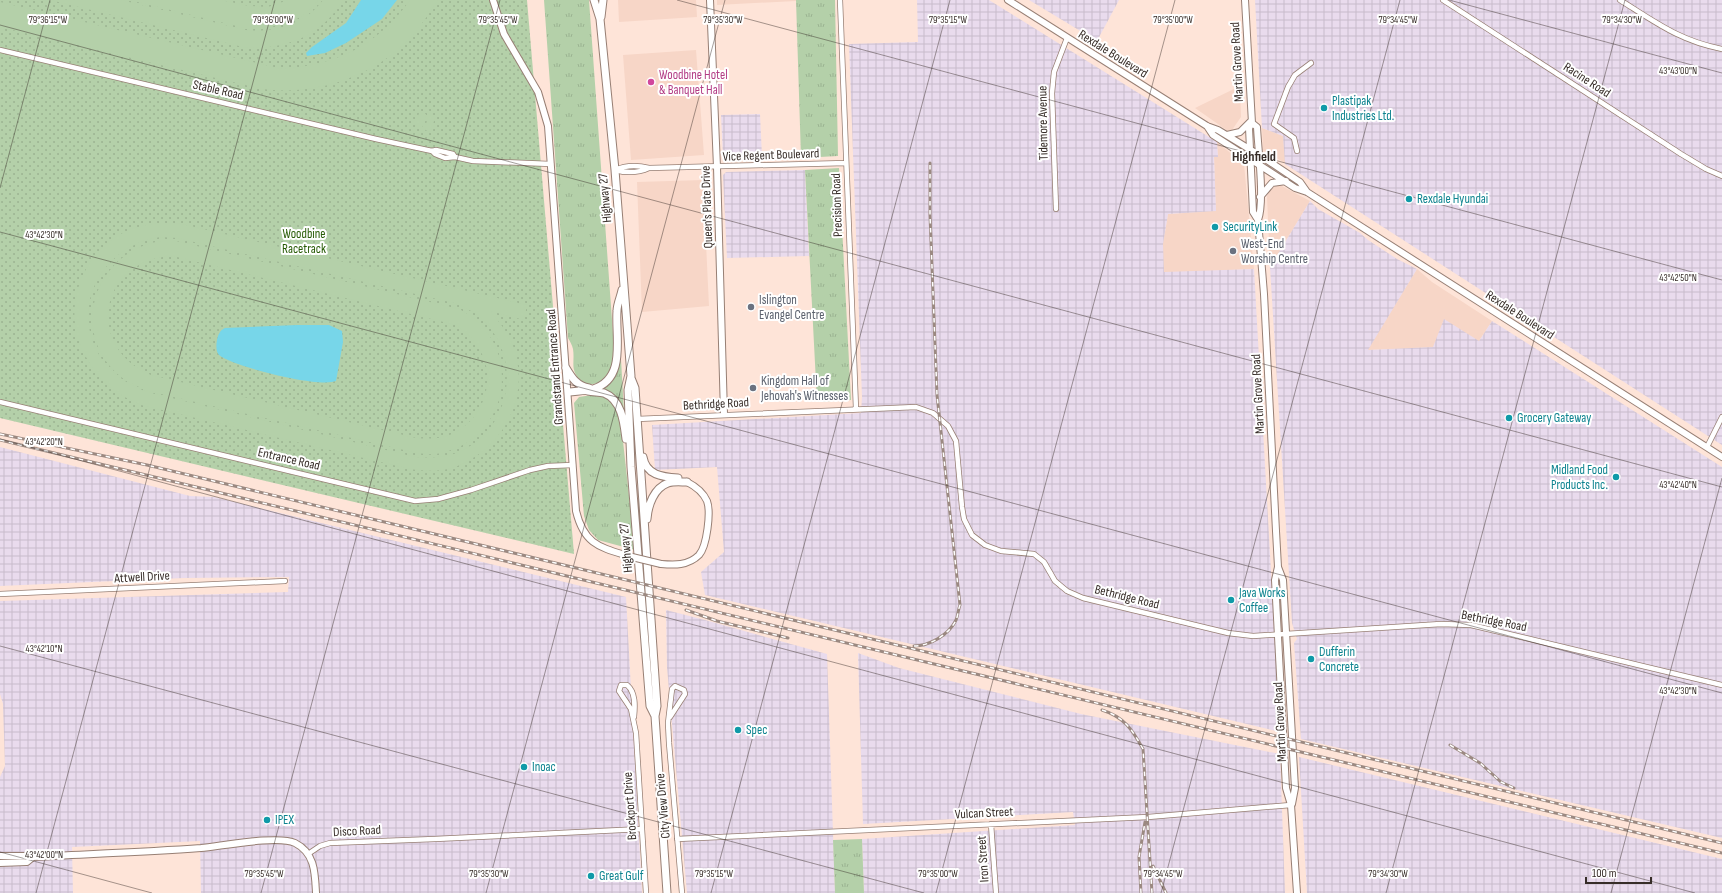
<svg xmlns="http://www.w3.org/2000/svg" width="1722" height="893" font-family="'Sofia Sans Condensed',sans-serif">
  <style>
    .built { fill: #f7d6c7 }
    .industrial { fill: url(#industrial-grid) }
    .grass { fill: url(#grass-tufts) }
    .park { fill: url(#park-dots) }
    .pitch { fill: #b4d0a9; fill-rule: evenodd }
    .water { fill: #77d6e9 }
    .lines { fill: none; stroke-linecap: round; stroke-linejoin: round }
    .street-casing { stroke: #977f74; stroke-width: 6 }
    .secondary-casing { stroke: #977f74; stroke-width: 8 }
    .primary-casing { stroke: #977f74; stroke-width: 9 }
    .street { stroke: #fff; stroke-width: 4.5 }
    .secondary { stroke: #fff; stroke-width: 6 }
    .primary { stroke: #fff; stroke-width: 7 }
    .rail-casing { stroke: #9b8981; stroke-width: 3 }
    .rail { stroke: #fff; stroke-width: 1.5; stroke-dasharray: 4.5; stroke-linecap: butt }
    .secondary-bridge-casing { stroke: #977f74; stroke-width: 8; stroke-linecap: butt }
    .secondary-bridge { stroke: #fff; stroke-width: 6 }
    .ticks { fill: none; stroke: #372d28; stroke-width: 1; stroke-opacity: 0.45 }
    .hotel-dot { fill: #d1479c; stroke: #fff; stroke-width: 1.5 }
    .culture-dot { fill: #0f9aa8; stroke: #fff; stroke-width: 1.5 }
    .worship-dot { fill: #6b7280; stroke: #fff; stroke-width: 1.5 }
    .labels { text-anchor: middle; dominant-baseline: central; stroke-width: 4; stroke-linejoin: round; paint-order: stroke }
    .street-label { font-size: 13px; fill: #372d28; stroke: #fff }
    .hotel-label { font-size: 13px; fill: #b23c85; stroke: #fff; text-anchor: start }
    .culture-label { font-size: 13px; fill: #0d838f; stroke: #fff; text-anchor: start }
    .park-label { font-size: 13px; fill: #275b05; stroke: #fff }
    .worship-label { font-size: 13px; fill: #5b616d; stroke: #fff; text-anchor: start }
    .neighbourhood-label { font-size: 14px; font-weight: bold; fill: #372d28; stroke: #fff }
    .ticks-label { font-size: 10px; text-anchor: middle; fill: #372d28; stroke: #fff; stroke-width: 4; stroke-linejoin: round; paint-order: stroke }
  </style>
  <defs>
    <pattern id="industrial-grid" width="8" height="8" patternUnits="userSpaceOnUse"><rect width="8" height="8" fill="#e9dbed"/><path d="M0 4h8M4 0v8" fill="none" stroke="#c8bccb"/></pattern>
    <pattern id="grass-tufts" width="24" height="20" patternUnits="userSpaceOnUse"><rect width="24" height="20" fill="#b4d0a9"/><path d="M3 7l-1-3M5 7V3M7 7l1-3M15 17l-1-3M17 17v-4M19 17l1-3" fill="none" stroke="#9bb391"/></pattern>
    <pattern id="park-dots" width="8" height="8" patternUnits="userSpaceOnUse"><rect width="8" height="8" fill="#b4d0a9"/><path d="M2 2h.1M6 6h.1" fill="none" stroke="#9bb391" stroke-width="1.8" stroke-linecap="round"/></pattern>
  </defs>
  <rect width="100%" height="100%" fill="#fee4d8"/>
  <!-- built -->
  <path class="built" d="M618 0H696L697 17 619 22Z
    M717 0H796V1L717 5Z
    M696 50 704 155 631 160 623 55Z
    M1240 86 1241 117 1232 130 1228 131 1195 108Z
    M1262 128 1283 136 1285 163 1263 150Z
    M1217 142 1244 164 1254 269 1164 273 1163 244 1168 214 1216 211 1214 156 1218 157Z
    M703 180 709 306 642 312 637 182Z
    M1280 185 1310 201 1270 267 1267 196 1270 189Z
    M1417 269 1432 282 1492 321 1479 341 1433 347 1367 350Z"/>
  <!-- industrial -->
  <path class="industrial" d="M917 0H989L1217 142 1218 157H1214L1216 211 1168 214 1163 244 1164 272 1254 269 1280 732 705 595 701 572 724 552 717 467 655 470 652 425 861 413 862 397 849 44 918 42Z
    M1029 0H1119L1097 41Z
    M1255 0H1722V445L1285 164 1283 136 1262 128Z
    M760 114 762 157H723L721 115Z
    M805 170 809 256 727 258 723 175 726 172Z
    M1310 201 1318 209 1360 233 1368 240 1397 259 1417 269 1368 350 1433 347 1444 319 1479 341 1492 321 1722 467V838L1301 739 1294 643 1297 639 1292 623 1270 267Z
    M0 447 190 496 214 497 626 597 642 893H201L200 841 72 847 73 893H0V777L5 766 3 704 0 694V601L288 592 289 577 184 578 0 586Z
    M666 610 705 620 827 654 835 893H687L667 667Z
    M858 653 899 668 1081 714 1280 754 1285 893H864L862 839 1075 825 1073 812 863 824Z
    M1299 757 1722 859V893H1307Z"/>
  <!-- grass -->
  <path class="grass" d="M544 0H589L613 334C613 351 616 382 593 384 588 385 582 383 579 379 570 368 575 362 573 349 572 345 570 341 568 338Z
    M796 0H835L838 156 801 158Z
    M839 168 851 400 817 402 805 170Z
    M621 359 624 413 599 390 615 377Z
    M592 395C614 397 616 403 621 423L635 550 598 540 589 530 584 516 574 403 579 397Z
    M862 839 864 893H835L833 840Z"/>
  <!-- park -->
  <path class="park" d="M0 0H527L574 554 0 418Z"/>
  <!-- pitch -->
  <path class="pitch" d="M50 0H121L246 30C275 33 305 24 323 0H343C322 36 284 51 243 47Z
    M129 0H221L249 6 268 7 288 0H318C301 25 273 28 245 28Z
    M410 0H438C430 12 422 24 413 35 375 77 316 96 262 89L0 27V2L282 69C337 65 378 45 410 0Z
    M419 113 426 114 422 129 415 128Z
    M428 115 435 117 431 132 425 130Z
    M159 223H174L186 225 527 305 524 320 490 311C499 322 508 332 513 346 532 397 502 451 452 468 438 472 424 471 410 469L141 405C129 400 119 394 109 387 98 378 90 365 84 353 60 308 83 247 132 229 140 226 149 224 159 223ZM161 237 177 238 454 303C464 307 473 311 481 318 522 355 513 426 463 450 448 458 431 458 415 457L147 392C127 384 108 372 98 353 70 301 106 244 161 237Z
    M161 241H176L459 309C524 341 513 438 441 453 433 455 425 454 417 453L148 391C139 387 129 383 121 377 67 333 95 251 161 241ZM173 256 456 325C467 332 475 341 481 352 498 383 480 425 447 436 437 439 427 439 416 438L151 375C83 347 100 258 173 256Z"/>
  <!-- water -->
  <path class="water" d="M361 0H397L382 19 346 43 325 53 307 56 306 53 312 47 346 23Z
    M297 325H329L342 331 343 342 336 381C319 388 234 367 219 355 216 352 216 345 217 340 218 335 220 330 225 328Z"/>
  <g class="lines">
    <defs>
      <path id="street" d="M840 0 856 409
        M1443 0 1681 154 1706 169 1722 176
        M1620 0C1655 22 1680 41 1722 49
        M0 50 376 139 432 151 436 150 453 154 455 157
        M432 151 435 154 445 158 455 157 473 161 551 164
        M1297 151 1294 138 1274 124 1288 87 1295 75 1311 63
        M615 170C626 165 637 165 649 168L846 163
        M615 170C626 173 638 173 649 168
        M1056 209 1052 93 1054 72 1067 38
        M0 402 415 501 438 499 471 490 530 470 548 466 573 465
        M637 419 916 407 933 413 948 426 956 441 962 507 964 519 972 535 985 545 1001 551 1034 554 1044 562 1055 581 1067 591 1083 598 1228 633 1253 636 1441 624 1471 625 1722 685
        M1707 447 1722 417
        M0 594 285 581
        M634 717C635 707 636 692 627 685H621L619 691 631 709 636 733 646 893
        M670 717 685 694 684 690 675 686 672 689 668 723 669 743 682 893
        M991 824 996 893
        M677 839 1148 817 1291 805
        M308 854 320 846 330 843 435 839 642 829"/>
      <path id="secondary" d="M493 0 504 34 538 92 548 126 576 511C584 544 599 547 628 556
        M710 0 717 167 724 414
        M1008 0 1207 126 1218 130 1264 158 1300 182 1307 192
        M1245 0 1252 123 1249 128 1253 212 1258 220
        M1252 123 1257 127C1258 149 1265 201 1258 220L1264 294 1276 531 1278 567 1275 580 1286 788 1291 805 1297 893
        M1207 126 1213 135 1295 188 1307 192 1722 457
        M1227 135 1240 132 1250 122
        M1260 197 1272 183 1286 181
        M661 564C674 565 688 566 699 555 707 546 711 512 707 501 703 492 695 486 687 482
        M1278 567 1283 580 1295 788 1292 804
        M0 856H25L33 857C89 854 145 852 201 848 222 846 278 835 295 843 315 853 315 873 316 893
        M0 863 27 862 33 857"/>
      <path id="primary" d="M594 0 600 19 615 170 631 376 628 390 631 467 650 706 655 716
        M601 17 603 0
        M566 368C572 378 577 386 589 388
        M631 378 635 388 657 706 655 716 667 893
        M588 391C593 392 599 392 604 393 622 400 624 423 626 439
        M569 392C576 391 585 391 593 389 627 379 615 337 617 311 617 304 621 296 622 290
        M643 457C646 475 662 477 678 478
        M647 519C648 505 654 488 668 483 674 481 681 482 687 482"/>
    </defs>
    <!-- street casing -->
    <use href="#street" class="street-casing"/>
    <!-- secondary casing -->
    <use href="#secondary" class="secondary-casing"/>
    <!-- primary casing -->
    <use href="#primary" class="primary-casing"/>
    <!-- street -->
    <use href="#street" class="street"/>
    <!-- secondary -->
    <use href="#secondary" class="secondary"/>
    <!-- primary -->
    <use href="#primary" class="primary"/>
    <defs>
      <path id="rail" d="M0 434 147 465 1722 843
        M0 440 1722 853
        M686 610 717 621 788 638
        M914 646C929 646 949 635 956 620 958 616 958 610 960 605L937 395 930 215V163
        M1102 710C1124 717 1132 729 1143 749L1152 893
        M1450 745 1480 763 1501 782 1514 788
        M1153 866 1166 893
        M1141 893 1139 857 1145 822"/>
    </defs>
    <!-- rail casing -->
    <use href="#rail" class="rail-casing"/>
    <!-- rail -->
    <use href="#rail" class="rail"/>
    <defs>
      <path id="secondary-bridge" d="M628 556 661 564"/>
    </defs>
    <!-- secondary-bridge casing -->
    <use href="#secondary-bridge" class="secondary-bridge-casing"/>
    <!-- secondary-bridge -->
    <use href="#secondary-bridge" class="secondary-bridge"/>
  </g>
  <!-- ticks -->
  <path class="ticks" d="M677 0 1722 280M1449 0 1722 73M0 25 1722 487M0 188 50 0M0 232 1722 693M0 439 1695 893M0 646 924 893M0 852 152 893M36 893 275 0M261 893 500 0M486 893 725 0M711 893 950 0M936 893 1175 0M1161 893 1400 0M1386 893 1625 0M1611 893 1722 478"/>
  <!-- markers -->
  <circle class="hotel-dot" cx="651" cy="82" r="4"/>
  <g class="culture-dot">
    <circle cx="1324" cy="108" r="4"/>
    <circle cx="1409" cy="199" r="4"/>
    <circle cx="1215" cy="227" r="4"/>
    <circle cx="1509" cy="418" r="4"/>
    <circle cx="1616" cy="477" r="4"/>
    <circle cx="1231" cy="600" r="4"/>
    <circle cx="1311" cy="659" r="4"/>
    <circle cx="738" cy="730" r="4"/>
    <circle cx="524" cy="767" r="4"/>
    <circle cx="267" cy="820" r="4"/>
    <circle cx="591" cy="876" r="4"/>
  </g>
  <g class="worship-dot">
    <circle cx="1233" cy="251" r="4"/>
    <circle cx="751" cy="307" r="4"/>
    <circle cx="753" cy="388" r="4"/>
  </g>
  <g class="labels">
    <!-- street labels -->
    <g class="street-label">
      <text transform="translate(1113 54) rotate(32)">Rexdale Boulevard</text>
      <text transform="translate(1237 62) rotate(-93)">Martin Grove Road</text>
      <text transform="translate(1587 80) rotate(33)">Racine Road</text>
      <text transform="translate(218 90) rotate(13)">Stable Road</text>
      <text transform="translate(1043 123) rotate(-91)">Tidemore Avenue</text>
      <text transform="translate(771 155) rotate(-2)">Vice Regent Boulevard</text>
      <text transform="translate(605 198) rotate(-95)">Highway 27</text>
      <text transform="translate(837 205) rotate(-92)">Precision Road</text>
      <text transform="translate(707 207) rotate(-92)">Queen's Plate Drive</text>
      <text transform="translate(1520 315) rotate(33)">Rexdale Boulevard</text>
      <text transform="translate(555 367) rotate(-94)">Grandstand Entrance Road</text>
      <text transform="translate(1258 394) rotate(-93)">Martin Grove Road</text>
      <text transform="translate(716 404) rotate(-3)">Bethridge Road</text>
      <text transform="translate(289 459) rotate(13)">Entrance Road</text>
      <text transform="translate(626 548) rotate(-95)">Highway 27</text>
      <text transform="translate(142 577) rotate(-3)">Attwell Drive</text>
      <text transform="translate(1127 597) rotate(14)">Bethridge Road</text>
      <text transform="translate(1494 621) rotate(11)">Bethridge Road</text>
      <text transform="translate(1280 722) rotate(-93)">Martin Grove Road</text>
      <text transform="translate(630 806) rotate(-94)">Brockport Drive</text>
      <text transform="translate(663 806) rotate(-95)">City View Drive</text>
      <text transform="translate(984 813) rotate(-3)">Vulcan Street</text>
      <text transform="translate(357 831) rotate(-3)">Disco Road</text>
      <text transform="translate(983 859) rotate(-94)">Iron Street</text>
    </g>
    <!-- hotel labels -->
    <g class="hotel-label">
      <text x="659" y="75">Woodbine Hotel<tspan x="659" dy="15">&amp; Banquet Hall</tspan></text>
    </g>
    <!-- culture labels -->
    <g class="culture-label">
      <text x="1332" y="101">Plastipak<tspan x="1332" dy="15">Industries Ltd.</tspan></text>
      <text x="1417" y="199">Rexdale Hyundai</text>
      <text x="1223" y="227">SecurityLink</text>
      <text x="1517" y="418">Grocery Gateway</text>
      <text x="1608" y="470" text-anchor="end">Midland Food<tspan x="1608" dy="15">Products Inc.</tspan></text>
      <text x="1239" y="593">Java Works<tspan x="1239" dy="15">Coffee</tspan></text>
      <text x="1319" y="652">Dufferin<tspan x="1319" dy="15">Concrete</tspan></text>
      <text x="746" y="730">Spec</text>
      <text x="532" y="767">Inoac</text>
      <text x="275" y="820">IPEX</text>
      <text x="599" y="876">Great Gulf</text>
    </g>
    <!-- park labels -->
    <g class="park-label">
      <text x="304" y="234">Woodbine<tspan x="304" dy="15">Racetrack</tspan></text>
    </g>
    <!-- worship labels -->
    <g class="worship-label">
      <text x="1241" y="244">West-End<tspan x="1241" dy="15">Worship Centre</tspan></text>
      <text x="759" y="300">Islington<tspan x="759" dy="15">Evangel Centre</tspan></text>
      <text x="761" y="381">Kingdom Hall of<tspan x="761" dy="15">Jehovah's Witnesses</tspan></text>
    </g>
    <!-- neighbourhood labels -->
    <g class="neighbourhood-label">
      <text x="1254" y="156">Highfield</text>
    </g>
  </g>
  <g class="ticks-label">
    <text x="48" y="23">79°36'15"W</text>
    <text x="273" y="23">79°36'00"W</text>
    <text x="498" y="23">79°35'45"W</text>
    <text x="723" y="23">79°35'30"W</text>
    <text x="948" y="23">79°35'15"W</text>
    <text x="1173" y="23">79°35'00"W</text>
    <text x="1398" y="23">79°34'45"W</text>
    <text x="1622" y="23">79°34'30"W</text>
    <text x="1678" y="74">43°43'00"N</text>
    <text x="44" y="238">43°42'30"N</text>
    <text x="1678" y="281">43°42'50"N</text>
    <text x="44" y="445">43°42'20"N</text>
    <text x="1678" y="488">43°42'40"N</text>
    <text x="44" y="652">43°42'10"N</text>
    <text x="1678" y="694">43°42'30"N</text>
    <text x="44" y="858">43°42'00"N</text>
    <text x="264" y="877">79°35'45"W</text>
    <text x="489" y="877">79°35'30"W</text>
    <text x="714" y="877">79°35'15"W</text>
    <text x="938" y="877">79°35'00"W</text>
    <text x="1163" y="877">79°34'45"W</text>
    <text x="1388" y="877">79°34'30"W</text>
  </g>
  <!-- scale -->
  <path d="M1586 877v6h65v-6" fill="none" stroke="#372d28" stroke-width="2"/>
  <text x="1592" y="877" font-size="12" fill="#372d28" stroke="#ffffff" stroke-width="3" paint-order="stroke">100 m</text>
</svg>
